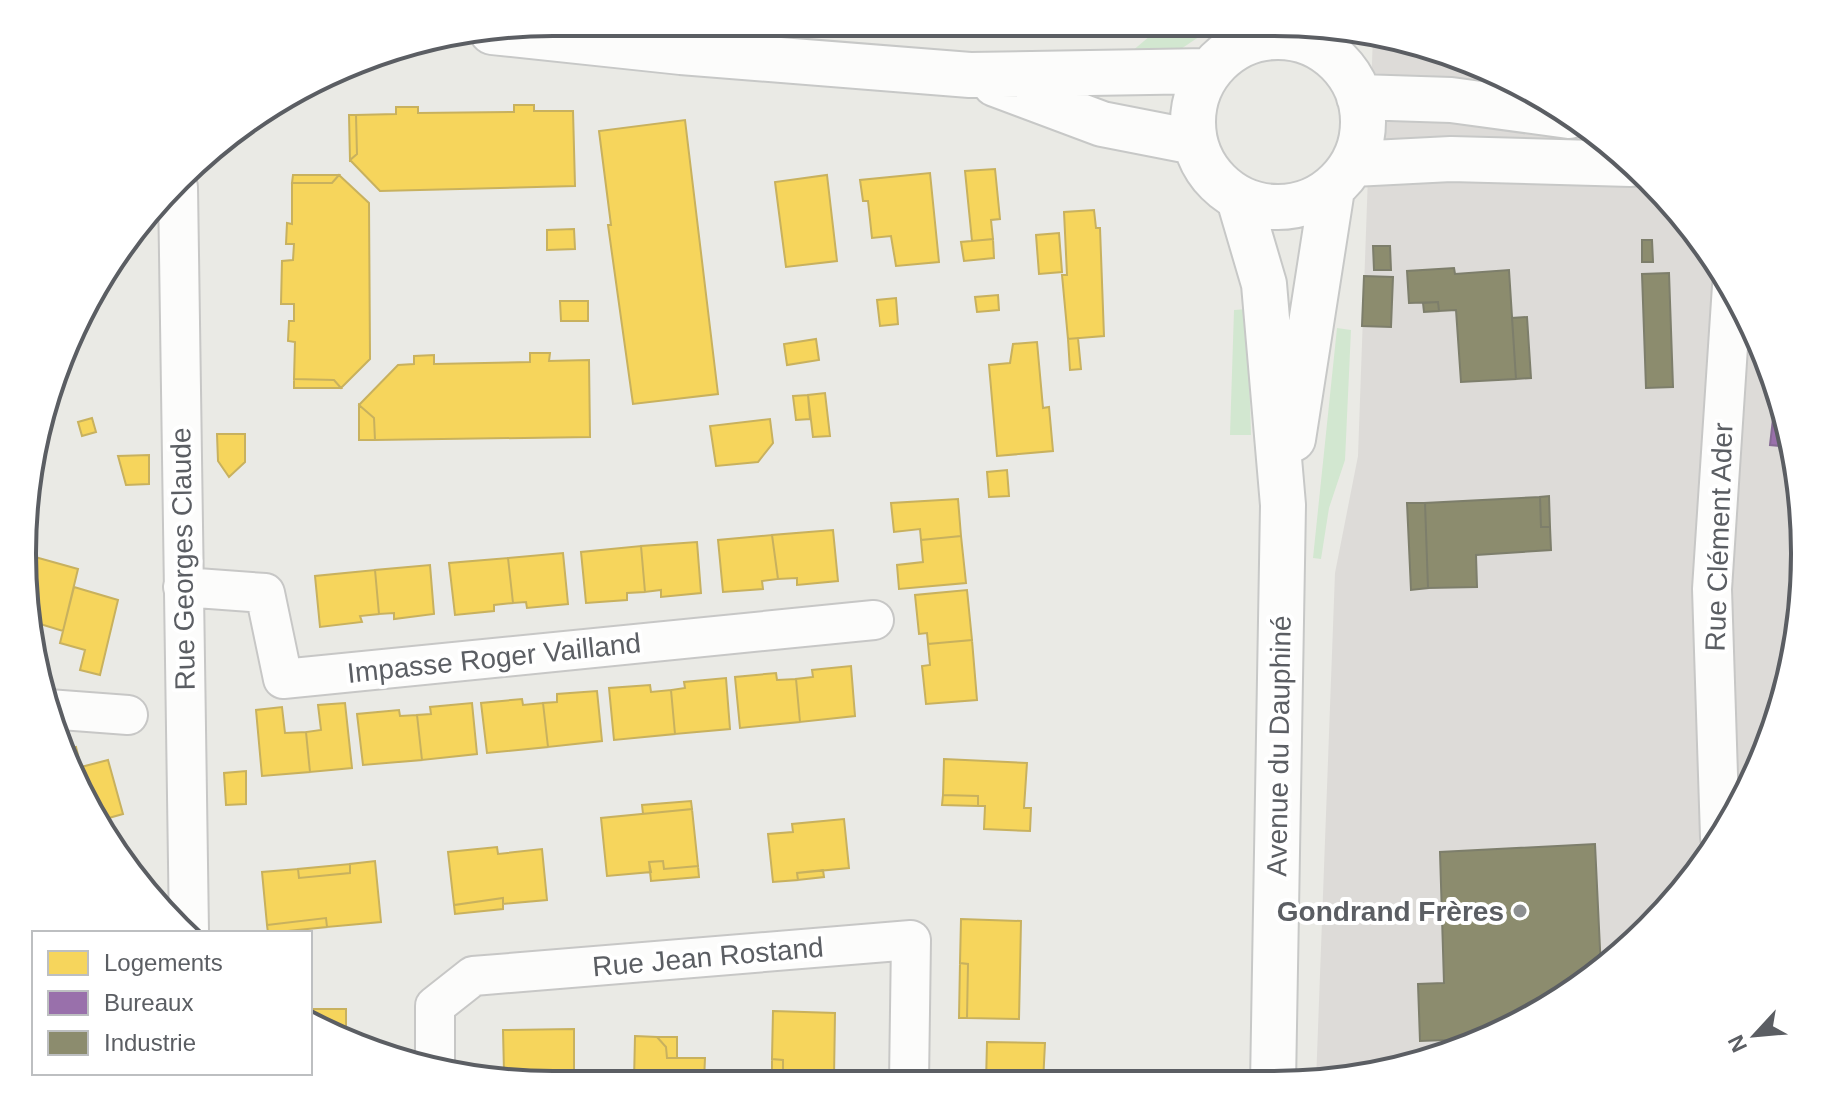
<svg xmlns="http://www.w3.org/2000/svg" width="1827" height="1107" font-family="Arial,sans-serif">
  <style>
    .industrial { fill: #dddbd8 }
    .green { fill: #d2e7d0 }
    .homes { fill: #f6d55c; stroke: #c8b15e; stroke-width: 2 }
    .offices { fill: #9970ab; stroke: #866b95; stroke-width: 2 }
    .industry { fill: #8c8c6e; stroke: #7d7e6b; stroke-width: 2 }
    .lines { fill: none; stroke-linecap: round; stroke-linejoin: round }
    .street-casing { stroke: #c7c7c6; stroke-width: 42 }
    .secondary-casing { stroke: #c7c8c7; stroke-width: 48 }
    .street { stroke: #fcfcfb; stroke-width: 38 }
    .secondary { stroke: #fcfcfb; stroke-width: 44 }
    .poi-dot { fill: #8d8f90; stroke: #fff; stroke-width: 3 }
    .labels { text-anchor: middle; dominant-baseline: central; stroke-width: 8; stroke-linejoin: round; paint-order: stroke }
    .street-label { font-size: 28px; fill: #5b5e63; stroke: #fff }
    .poi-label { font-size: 28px; font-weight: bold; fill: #5b5e63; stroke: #fff; text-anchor: end }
    .rim { fill: none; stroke: #5b5e63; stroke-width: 4 }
  </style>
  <rect width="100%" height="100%" fill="#eaeae5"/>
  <!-- industrial -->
  <path class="industrial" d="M1373 35 1476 62 1597 132 1673 203 1734 287 1777 382 1800 484 1804 588 1787 691 1750 788 1695 877 1624 953 1539 1014 1444 1057 1316 1082 1335 573 1358 456Z"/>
  <!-- green -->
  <path class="green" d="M1163 25 1205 26 1209 30 1175 53 1131 52Z
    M1247 309 1251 435H1230L1234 310Z
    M1337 328 1351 330 1345 460 1329 508 1321 559 1313 558Z"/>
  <!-- homes -->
  <path class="homes" d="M514 105H534V111H573L575 186 380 191 350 160 357 154 356 115 396 114V107H418V113L514 112Z
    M349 115H356L357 154 350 160Z
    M685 120 718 394 633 404 608 225H611L599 131Z
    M995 169 1000 219 991 220 993 239 972 241 965 171Z
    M930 173 939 262 896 266 891 236 872 238 868 201H863L860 180Z
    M293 175H339L332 183H292Z
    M339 175 369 203 370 359 341 388 334 380 294 379 295 342 288 341 289 321H294V304H281L282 261 293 260 294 244H286L287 223 292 224V183H332Z
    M827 175 837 261 786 267 775 182Z
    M1094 210 1096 228H1100L1104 336 1068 339 1062 275H1067L1064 212Z
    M574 229 575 249 547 250V230Z
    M1059 233 1062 272 1039 274 1036 235Z
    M993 239 994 258 964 261 961 242Z
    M998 295 999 310 977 312 975 297Z
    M896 298 898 324 880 326 877 300Z
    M560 301H588V321H561Z
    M1078 338 1081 369 1070 370 1068 339Z
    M816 339 819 360 787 365 784 344Z
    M1037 342 1043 408 1049 407 1053 451 997 456 989 365 1010 363 1013 344Z
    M530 353H550L549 361 589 360 590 437 375 440 374 418 359 405 398 365 414 364V356L434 355V364L530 362Z
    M294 379 334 380 341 388H294Z
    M825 393 830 436 813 437 808 395Z
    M808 395 810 419 796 420 793 396Z
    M359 405 374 418 375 440H359Z
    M92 418 96 432 82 436 78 422Z
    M770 419 773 443 758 462 716 466 710 426Z
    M217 434H245V462L229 477 218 461Z
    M149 455V484L126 485 118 456Z
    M1007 470 1009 496 989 497 987 472Z
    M958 499 961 536 921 540 920 529 894 532 891 503Z
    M833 530 838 581 797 585V578L778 579 772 535Z
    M772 535 778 579 762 581 763 589 723 592 718 540Z
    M961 536 966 583 899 589 897 565 923 562 921 540Z
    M697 542 701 593 661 597V590L645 592 641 546Z
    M641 546 645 592 627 593V600L586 603 581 552Z
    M563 553 568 604 527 608 526 602 513 603 508 558Z
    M35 557 78 569 63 631 37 623 35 633 28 587Z
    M508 558 513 603 494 605V611L455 615 449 563Z
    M430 565 434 614 394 619V613L379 614 375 570Z
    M375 570 379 614 360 616 362 622 320 627 315 576Z
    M74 587 118 600 100 675 80 670 85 650 60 643Z
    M967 590 972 640 928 644 927 633 919 634 915 595Z
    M972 640 977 700 926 704 922 666 930 665 928 644Z
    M851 666 855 716 800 722 796 679 813 677 812 670Z
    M776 673 777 680 796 679 800 722 740 728 735 677Z
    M726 678 730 729 675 734 671 690 685 688 684 682Z
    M650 685 651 692 671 690 675 734 614 740 609 688Z
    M597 691 602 741 548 747 543 703 557 702V694Z
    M522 699 523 705 543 703 548 747 487 753 481 703Z
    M345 703 352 768 310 772 306 732 321 730 318 705Z
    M472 703 477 754 422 760 417 715 431 714 430 707Z
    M282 707 285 733 306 732 310 772 262 776 256 710Z
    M399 710 400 716 417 715 422 760 363 765 357 714Z
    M76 747 81 767 108 760 123 814 98 821 63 750Z
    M944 759 1027 763 1024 808H1031L1030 831 984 829 985 806H978V796L943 795Z
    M246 771V804L226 805 224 773Z
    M943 795 978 796V806L942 805Z
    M691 801 692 809 643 814 642 805Z
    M692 809 698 866 664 869 663 861 649 862 651 872 607 876 601 818Z
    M844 819 849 868 797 873 798 880 773 882 768 834 793 832 792 824Z
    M497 847 498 854 542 849 547 900 503 904V898L454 905 448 852Z
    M375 861 381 922 327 927 326 918 267 925 262 872 298 869 299 878 350 873V864Z
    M663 861 664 869 698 866 699 877 651 881 649 862Z
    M350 864V873L299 878 298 869Z
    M823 870 824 877 798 880 797 873Z
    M503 898V909L455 914 454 905Z
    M326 918 327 927 268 933 267 925Z
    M961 919 1021 921 1019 1019 967 1018 968 964 960 963Z
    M960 963 968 964 967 1018H959Z
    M310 1009H346V1042L310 1021Z
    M773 1011 835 1013 834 1078 823 1077 822 1082H783V1060L772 1059Z
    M574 1029V1081H517V1072H504L503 1030Z
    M635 1036 657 1037 666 1047 667 1058H705L704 1081H634Z
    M657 1037H677V1058H667L666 1047Z
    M987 1042 1045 1043 1043 1083H986Z
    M772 1059 783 1060V1082H772Z
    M504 1072H517V1081H504Z"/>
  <!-- offices -->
  <path class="offices" d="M1777 384 1792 447 1770 445Z"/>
  <!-- industry -->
  <path class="industry" d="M1642 240H1652L1653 262H1642Z
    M1373 246H1390L1391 270H1374Z
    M1454 268 1455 274 1509 270 1516 379 1461 382 1456 310 1439 311 1438 302 1409 303 1407 271Z
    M1669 273 1673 387 1646 388 1642 274Z
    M1364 276 1393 277 1391 327 1362 326Z
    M1438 302 1439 311 1424 312 1423 303Z
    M1527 317 1531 378 1516 379 1512 318Z
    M1549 496 1550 527H1541L1540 497Z
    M1540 497 1541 527H1550L1551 550 1476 555 1477 587 1428 588 1425 503Z
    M1407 503H1425L1428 588 1411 590Z
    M1595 844 1601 970 1539 1014 1447 1056 1446 1040 1420 1041 1418 984 1444 983 1440 852Z"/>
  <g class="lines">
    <defs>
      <path id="street" d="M681 52 683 23
        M178 187 189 931
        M183 587 265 593 283 679 874 620
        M48 709 128 715
        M1720 837 1712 589 1732 286
        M435 1067V1006L473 976 911 940 909 1082"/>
      <path id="secondary" d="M492 32 681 52 970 75 1208 71
        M1193 122a85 85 0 1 1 170 0a85 85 0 1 1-170 0Z
        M995 84 1102 124 1194 142
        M1359 97 1451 100 1569 116
        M1353 164 1451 159 1631 164
        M1239 199 1264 284 1283 505 1273 1084
        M1293 439 1332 189"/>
    </defs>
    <!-- street casing -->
    <use href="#street" class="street-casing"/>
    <!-- secondary casing -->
    <use href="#secondary" class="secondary-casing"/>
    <!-- street -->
    <use href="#street" class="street"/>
    <!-- secondary -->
    <use href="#secondary" class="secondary"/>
  </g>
  <!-- markers -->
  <circle class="poi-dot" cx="1520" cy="911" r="8"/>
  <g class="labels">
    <!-- street labels -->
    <g class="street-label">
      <text transform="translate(1719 537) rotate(-88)">Rue Clément Ader</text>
      <text transform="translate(183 559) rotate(-91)">Rue Georges Claude</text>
      <text transform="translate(494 658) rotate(-6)">Impasse Roger Vailland</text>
      <text transform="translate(1279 746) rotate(-89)">Avenue du Dauphiné</text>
      <text transform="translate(708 957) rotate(-5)">Rue Jean Rostand</text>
    </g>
    <!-- poi labels -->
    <g class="poi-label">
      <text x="1504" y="911">Gondrand Frères</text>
    </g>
  </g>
  <!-- crop -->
  <path d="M0 0H1827V1107H0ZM553 36H1274A517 517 0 0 1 1791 553V554A517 517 0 0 1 1274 1071H553A517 517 0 0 1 36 554V553A517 517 0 0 1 553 36Z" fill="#fff" fill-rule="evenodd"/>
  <path class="rim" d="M553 36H1274A517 517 0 0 1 1791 553V554A517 517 0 0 1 1274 1071H553A517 517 0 0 1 36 554V553A517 517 0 0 1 553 36Z"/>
  <!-- legend -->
  <rect x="32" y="931" width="280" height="144" fill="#ffffff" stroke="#bdbfc1" stroke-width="2"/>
  <rect x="48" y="951" width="40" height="24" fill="#f6d55c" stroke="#bdbfc1" stroke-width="2"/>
  <text x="104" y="971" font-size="24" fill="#5b5e63">Logements</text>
  <rect x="48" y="991" width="40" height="24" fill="#9970ab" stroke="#bdbfc1" stroke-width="2"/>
  <text x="104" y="1011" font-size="24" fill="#5b5e63">Bureaux</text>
  <rect x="48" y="1031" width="40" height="24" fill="#8c8c6e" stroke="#bdbfc1" stroke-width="2"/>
  <text x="104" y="1051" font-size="24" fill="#5b5e63">Industrie</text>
  <!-- north arrow -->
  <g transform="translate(1755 1035) rotate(244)" stroke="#ffffff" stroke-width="6" paint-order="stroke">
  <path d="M0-6L14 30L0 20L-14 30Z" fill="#5b5e63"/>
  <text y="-12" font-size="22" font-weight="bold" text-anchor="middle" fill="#5b5e63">N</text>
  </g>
</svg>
